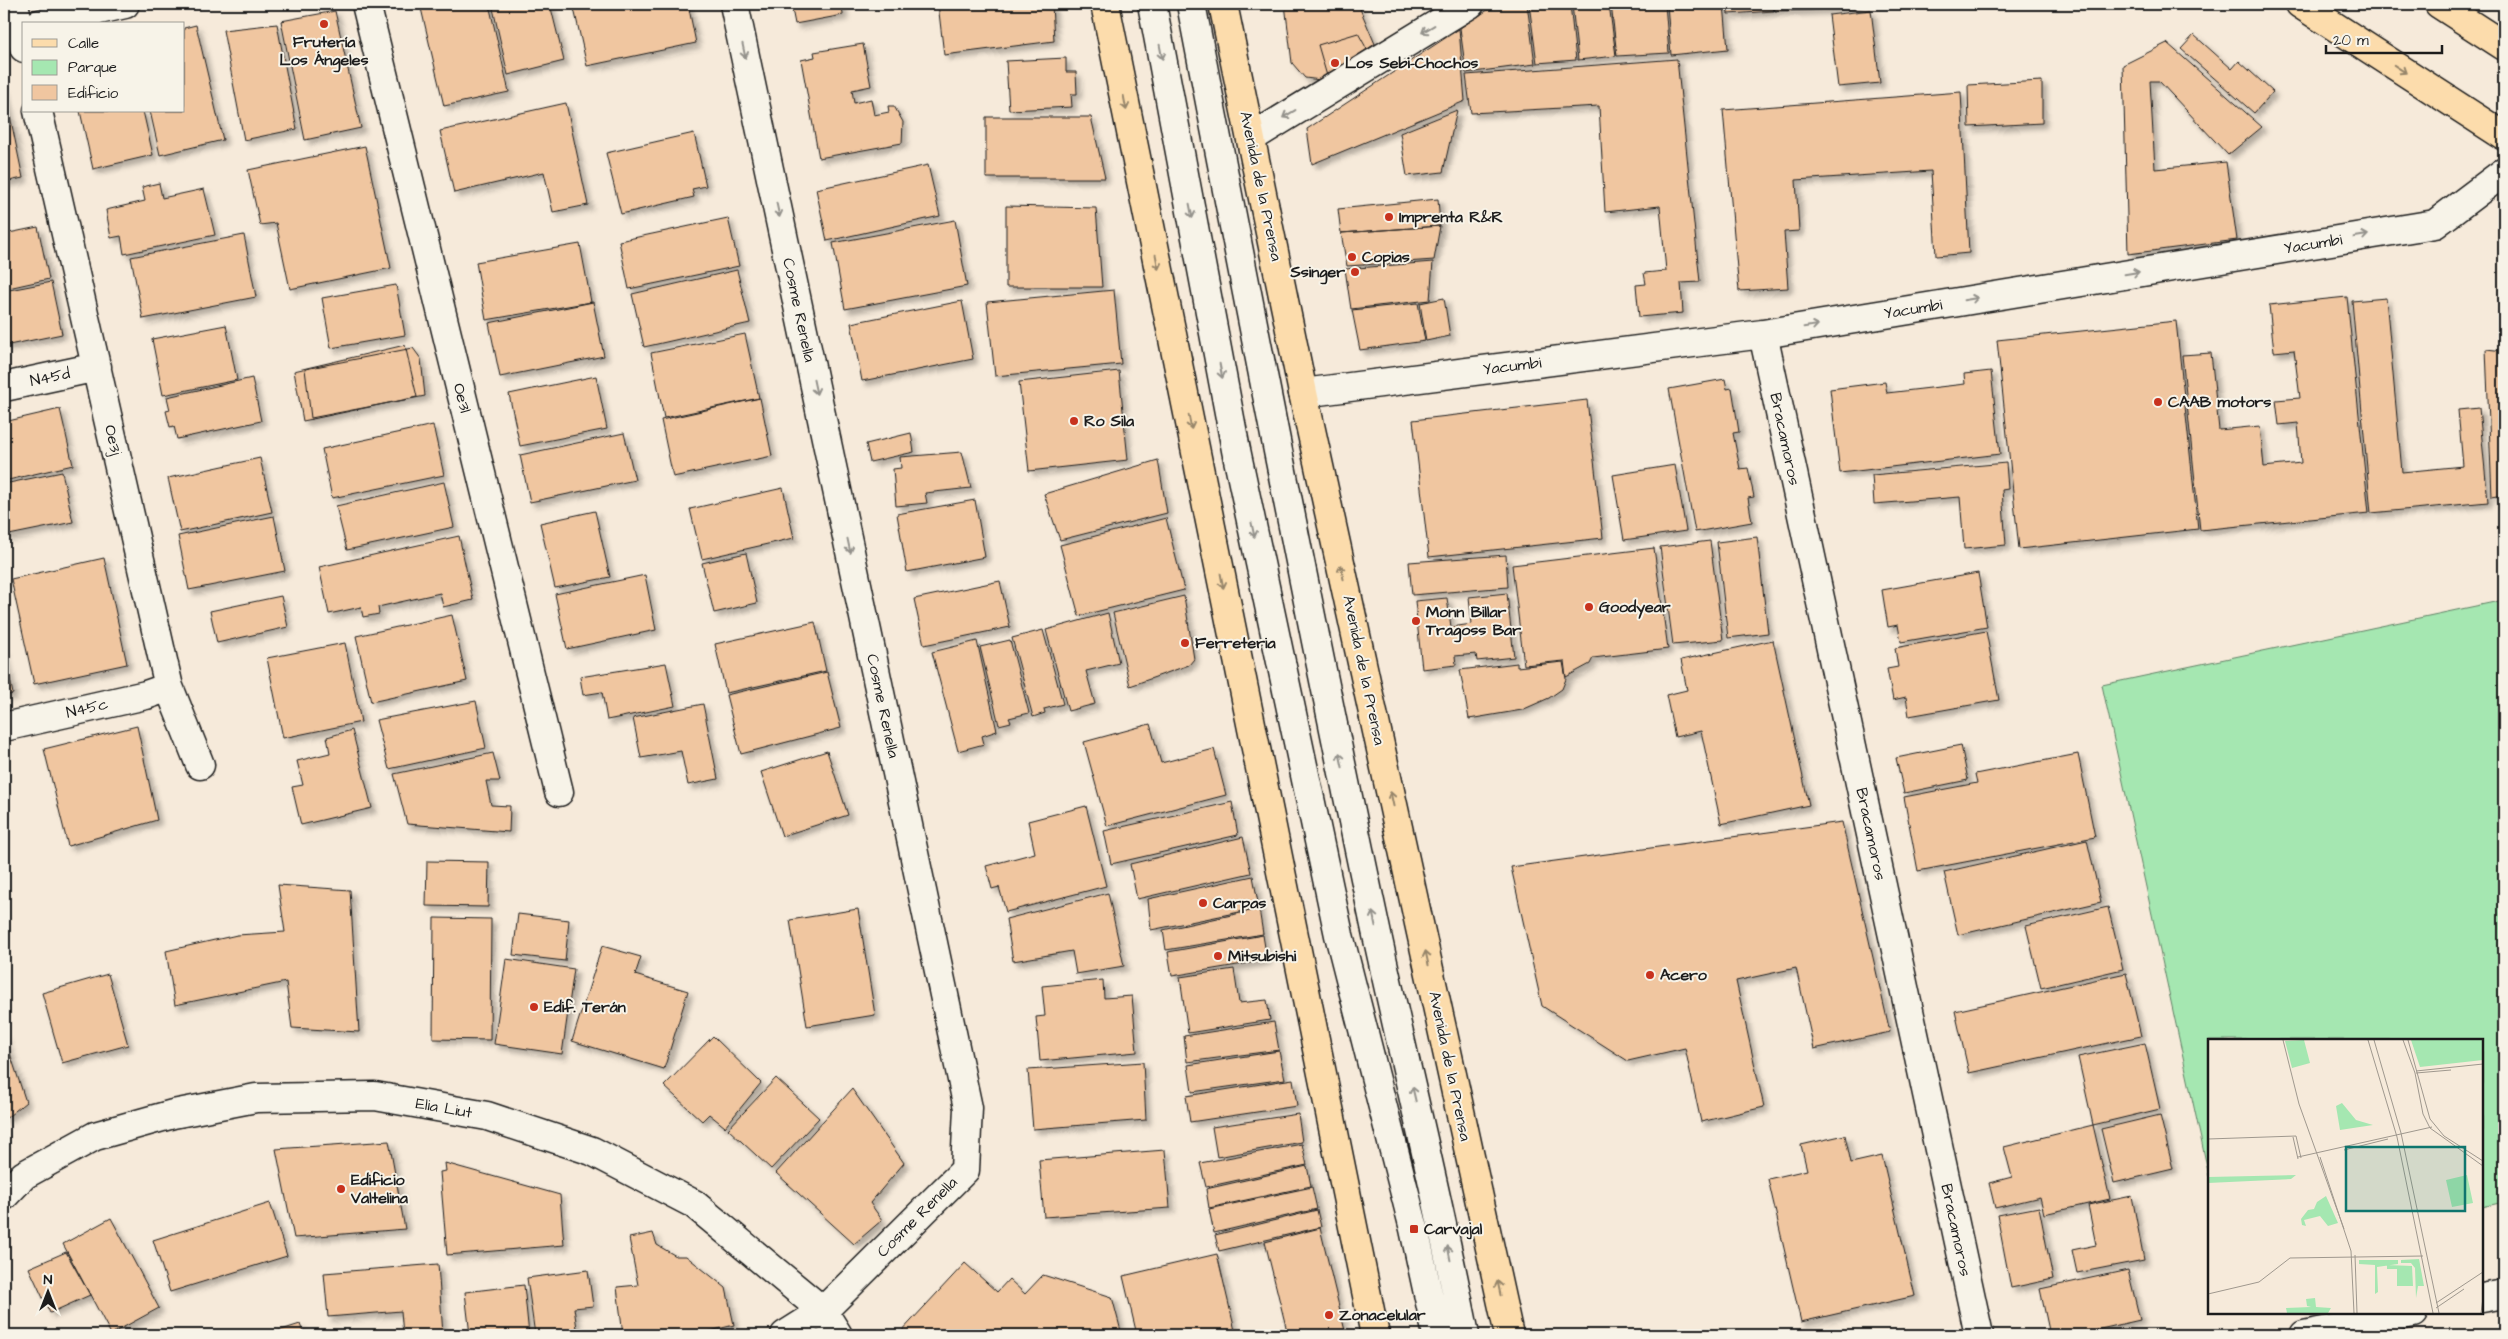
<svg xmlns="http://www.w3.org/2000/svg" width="2508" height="1339" font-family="'Architects Daughter',sans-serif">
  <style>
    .green { fill: #a5e7b1; stroke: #608266 }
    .building { fill: #f0c6a0; stroke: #1c1c1c; filter: url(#shadow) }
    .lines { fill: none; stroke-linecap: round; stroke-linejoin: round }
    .minor-casing { stroke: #1c1c1c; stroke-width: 31 }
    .major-casing { stroke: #1c1c1c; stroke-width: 31 }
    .minor { stroke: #f7f3e8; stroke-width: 28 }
    .major { stroke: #fcdcac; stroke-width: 28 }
    .oneway { stroke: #94928c }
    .oneway2 { stroke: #97866b }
    .poi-dot { fill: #c8321e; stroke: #f7f3e8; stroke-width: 2 }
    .labels { text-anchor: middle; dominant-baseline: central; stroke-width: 4; stroke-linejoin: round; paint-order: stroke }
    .poi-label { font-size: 16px; font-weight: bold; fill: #1c1c1c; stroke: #f7f3e8; text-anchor: start }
    .street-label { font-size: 16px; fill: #1c1c1c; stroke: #f7f3e8 }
    .inset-road { fill: none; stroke: #9f988e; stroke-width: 1 }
    .view { fill: #0f766e; fill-opacity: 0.15; stroke: #0f766e; stroke-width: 2.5 }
    .inset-edge { fill: none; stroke: #1c1c1c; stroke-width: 2.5 }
  </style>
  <defs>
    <filter id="shadow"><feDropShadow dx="4.5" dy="4.5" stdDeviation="2.5" flood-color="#0004"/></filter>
  </defs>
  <rect width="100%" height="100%" fill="#f6eada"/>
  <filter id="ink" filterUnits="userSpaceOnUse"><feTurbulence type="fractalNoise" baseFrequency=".02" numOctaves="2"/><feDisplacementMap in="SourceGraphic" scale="10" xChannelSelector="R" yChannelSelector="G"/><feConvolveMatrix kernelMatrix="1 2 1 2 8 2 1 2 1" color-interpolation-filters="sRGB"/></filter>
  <g filter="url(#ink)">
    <!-- green -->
    <path class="green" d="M2504 600V1202L2482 1207V1040H2209V1176L2102 685Z"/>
    <!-- building -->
    <path class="building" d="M420 4H489L509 92 444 106Z
      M492 4H550L564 61 508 75Z
      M573 4H688L696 43 587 66Z
      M791 4H842L843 15 795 24Z
      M938 4H1052L1054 41 944 55Z
      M1285 4H1358L1375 44 1321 80 1305 78 1292 63Z
      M1497 4H1527L1535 64 1466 73 1460 28Z
      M1529 4H1570L1576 60 1537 63Z
      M1572 4H1609L1616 56 1578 60Z
      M1611 4H1665L1669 53 1617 56Z
      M1667 4H1724L1728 49 1671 55Z
      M1727 4H1773L1774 11 1728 14Z
      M1774 4H1809L1810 10 1775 11Z
      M1810 4H1856V8L1810 10Z
      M1871 10 1880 83 1838 87 1829 15Z
      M335 11 361 128 305 140 281 21Z
      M277 24 297 129 244 140 223 30Z
      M196 25 223 140 160 155 150 111H184V28Z
      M1459 29 1465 101 1312 164 1307 129Z
      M1358 33 1368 51 1327 76 1318 45Z
      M2194 35 2232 69 2239 61 2273 92 2254 113 2181 49Z
      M2167 43 2262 127 2228 155 2159 81H2150L2155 169 2226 162 2237 240 2128 254 2123 65Z
      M863 44 871 86 852 90 854 103 871 99 874 115 889 112 888 106H894L903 122 902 143 819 158 801 60 815 57 814 52Z
      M1066 58V72H1076L1077 94H1071L1072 107 1009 110 1006 61Z
      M1677 59 1700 282 1681 283 1683 313 1639 317 1636 285 1646 284 1644 273 1666 271 1660 206 1605 212 1599 106 1471 113 1466 75Z
      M2042 81V123L1969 127 1968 85Z
      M4 87 23 178 4 182Z
      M1961 92 1969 253 1936 256 1931 171 1796 180 1799 231 1784 232 1788 288 1739 291 1723 110Z
      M566 103 588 205 553 212 544 172 454 193 440 131Z
      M1457 110 1443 172 1407 176 1400 133Z
      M80 111H143L153 155 93 169Z
      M986 117H1091L1105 178H986Z
      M694 133 706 186 692 189 694 197 621 214 606 153Z
      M365 146 391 268 290 289 276 223 260 225 248 170Z
      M928 165 940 216 827 241 816 189Z
      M159 183 162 198 204 189 215 235 124 254 121 236 111 238 106 210 145 201 142 187Z
      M1438 199 1440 226 1341 233 1338 209Z
      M1006 206 1096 208 1102 287H1006Z
      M728 218 739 266 629 289 619 241Z
      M955 220 967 286 845 309 833 243Z
      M1440 226 1434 260 1347 266 1341 233Z
      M38 227 49 279 4 289V234Z
      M244 235 256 297 143 319 131 257Z
      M580 244 591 302 486 320 476 262Z
      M1433 262 1430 300 1351 309 1345 269Z
      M737 270 750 323 644 347 632 294Z
      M51 282 62 334 4 346V291Z
      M396 285 405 335 331 348 322 298Z
      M1114 290 1121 364 995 376 987 302Z
      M2347 297 2369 513 2200 530 2182 355 2211 353 2219 430 2260 426 2264 467 2301 463 2298 423 2279 425 2276 400 2300 398 2294 350 2274 352 2269 305Z
      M1444 298 1450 336 1426 341 1420 303Z
      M2386 298 2402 472 2463 466 2458 410 2479 408 2488 502 2371 513 2352 301Z
      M962 301 973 359 862 381 851 323Z
      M593 302 604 356 500 377 489 323Z
      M1418 303 1425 341 1360 350 1352 310Z
      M2176 321 2198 529 2019 549 1997 340Z
      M226 325 237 380 163 395 152 339Z
      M745 334 759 398 664 418 651 353Z
      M405 345 417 397 303 421 294 371Z
      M413 348 421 359 425 396 311 418 305 369Z
      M2486 349 2504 351V495L2492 497Z
      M1119 371 1128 460 1029 471 1019 382Z
      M1991 371 2000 454 1840 473 1830 389 1885 382 1887 393 1965 384 1964 374Z
      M596 376 607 429 520 446 509 394Z
      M252 378 261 421 177 439 174 426 170 427 166 411 170 410 167 397Z
      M1725 379 1727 389 1732 388 1739 432 1733 433 1740 469 1748 468 1754 497 1748 498 1752 522 1695 532 1669 389Z
      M760 398 772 456 673 477 661 420Z
      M1587 400 1603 538 1429 557 1413 420Z
      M60 409 73 465 4 481V422Z
      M433 425 444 475 332 498 322 449Z
      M624 433 635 480 530 502 520 455Z
      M911 433 914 452 870 462 866 444Z
      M962 452 971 488 925 493 927 503 896 506 893 469 901 468 900 457Z
      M260 458 272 512 180 532 168 478Z
      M1158 460 1167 513 1060 540 1044 494Z
      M2006 463 2008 489 2002 490 2006 545 1964 549 1960 497 1874 504 1872 475Z
      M1675 465 1686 531 1624 540 1613 475Z
      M62 472 73 522 4 536V484Z
      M444 482 454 527 347 550 336 506Z
      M783 488 794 538 702 559 690 509Z
      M975 500 985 557 907 572 897 514Z
      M595 511 610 577 555 588 540 523Z
      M274 516 285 571 189 590 178 536Z
      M1166 518 1184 590 1079 616 1060 545Z
      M459 536 473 600 443 607 440 593 378 607 379 614 363 617 361 607 329 614 319 567Z
      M1757 537 1768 633 1728 638 1717 542Z
      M1710 541 1723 640 1673 645 1660 547Z
      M1654 548 1668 649 1593 658 1590 664 1566 677 1564 661 1524 665 1512 565Z
      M746 553 757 603 714 613 702 563Z
      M1506 555 1508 587 1412 595 1409 562Z
      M104 558 127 664 34 684 11 579Z
      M1978 573 1987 627 1901 642 1898 625 1888 627 1882 590Z
      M645 575 656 630 567 649 555 594Z
      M1000 581 1010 627 924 645 914 599Z
      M1507 593 1514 657 1477 661 1476 654 1455 656 1456 665 1422 669 1415 601 1447 598 1451 627 1472 624 1469 597Z
      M281 596 288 627 217 643 210 611Z
      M1184 596 1194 659 1189 665 1130 686 1113 613Z
      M1108 613 1119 663 1086 671 1095 704 1068 711 1046 630Z
      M452 615 467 681 371 702 356 636Z
      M815 622 826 671 726 693 715 644Z
      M1043 630 1063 704 1044 709 1045 713 1033 717 1012 638Z
      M1986 631 1999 700 1909 716 1906 697 1893 700 1887 669 1898 667 1895 648Z
      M1010 640 1029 713 1009 718 1011 722 999 725 980 647Z
      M1773 640 1809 805 1721 824 1701 731 1675 737 1666 695 1687 690 1681 660Z
      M977 641 997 731 982 736 984 744 958 751 932 652Z
      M345 643 361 722 283 738 267 658Z
      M4 649 13 694 4 696Z
      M1563 662 1566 679 1562 689 1549 698 1522 710 1469 719 1460 670 1517 663V667Z
      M666 663 675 706 607 720 602 692 583 695 580 677Z
      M827 672 841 728 741 754 726 695Z
      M476 701 486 748 389 769 376 720Z
      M703 704 718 779 688 785 681 751 641 758 633 718Z
      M1150 724 1161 763 1214 749 1226 795 1107 826 1084 742Z
      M137 726 157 820 68 846 44 749Z
      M352 730 372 808 301 825 292 787 303 785 297 761 330 753 327 737Z
      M1961 745 1968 780 1904 793 1896 758Z
      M827 751 848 815 782 836 761 772Z
      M493 753 500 781H486L491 805 510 806 509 832 407 824 394 774Z
      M2078 754 2095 837 1918 871 1904 797 1977 783 1975 774Z
      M1232 802 1238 835 1111 864 1104 831Z
      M1086 806 1106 886 1006 912 999 887 992 889 986 866 1035 853 1028 821Z
      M1842 822 1890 1032 1814 1049 1796 968 1736 981 1764 1107 1701 1122 1685 1048 1628 1061 1542 1006 1511 867Z
      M1243 837 1251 873 1137 899 1130 864Z
      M2087 840 2101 902 1958 935 1944 872Z
      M427 861 489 862 488 907 426 906Z
      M1253 876 1259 908 1151 930 1148 899Z
      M278 885 350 890 359 1032 292 1028 286 982 175 1005 166 951 237 935 285 932Z
      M1108 893 1124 966 1076 974 1072 951 1013 961 1006 919Z
      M2108 907 2123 969 2041 988 2026 926Z
      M858 909 875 1015 807 1026 790 920Z
      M1259 909 1263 934 1166 950 1163 930Z
      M518 914 569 920 565 961 513 955Z
      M434 918 491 919 490 1040 433 1039Z
      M1263 935 1267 960 1172 976 1168 952Z
      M602 946 641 957 635 975 688 991 664 1069 572 1041Z
      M506 959 574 969 562 1054 494 1044Z
      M1234 969 1239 1003 1267 1000 1270 1020 1188 1033 1180 977Z
      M2126 973 2141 1036 1969 1073 1955 1011Z
      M108 974 128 1045 62 1063 42 993Z
      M1103 980 1104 998 1132 996 1137 1052 1040 1061 1036 1017 1045 1016 1042 986Z
      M1274 1022 1279 1050 1187 1062 1184 1036Z
      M4 1035 26 1102 4 1120Z
      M713 1036 761 1083 725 1127 709 1114 702 1121 664 1086Z
      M2145 1043 2160 1109 2093 1125 2078 1057Z
      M1279 1051 1285 1079 1192 1092 1188 1065Z
      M1143 1062 1146 1120 1033 1129 1028 1070Z
      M776 1078 819 1118 771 1169 728 1129Z
      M1293 1079 1297 1106 1190 1122 1186 1096Z
      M852 1089 904 1163 870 1203 882 1220 854 1244 776 1173Z
      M1298 1114 1302 1142 1217 1157 1212 1127Z
      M2160 1115 2173 1169 2114 1183 2101 1129Z
      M2093 1125 2110 1199 2044 1214 2040 1197 1995 1208 1989 1183 2012 1177 2004 1147Z
      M1845 1135 1851 1163 1882 1156 1915 1296 1801 1322 1768 1179 1807 1170 1801 1145Z
      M389 1141 405 1229 294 1238 276 1149Z
      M1302 1144 1307 1165 1206 1187 1200 1163Z
      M1165 1150 1170 1208 1044 1217 1039 1160Z
      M445 1163 560 1195 564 1245 447 1255 440 1172 446 1171Z
      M1307 1166 1311 1186 1209 1208 1206 1189Z
      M1312 1187 1317 1209 1214 1233 1209 1209Z
      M2132 1196 2144 1260 2077 1273 2072 1250 2096 1245 2088 1205Z
      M270 1203 287 1256 170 1292 153 1240Z
      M2039 1207 2053 1279 2011 1288 1997 1215Z
      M1317 1210 1321 1227 1219 1251 1215 1235Z
      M111 1218 159 1308 111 1334 63 1244Z
      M1320 1228 1346 1335H1288L1265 1242Z
      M653 1233 657 1245 676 1256H686L726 1288 734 1325 694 1335H623L617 1287 638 1285 629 1238Z
      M66 1252 90 1295 50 1313 29 1268Z
      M1217 1254 1236 1335H1137L1123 1276Z
      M965 1263 997 1292 1009 1279 1025 1294 1043 1275 1112 1297 1122 1335H898Z
      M438 1264 443 1335H403L401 1311 328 1317 324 1273Z
      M588 1270 593 1306 574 1308 578 1335H535L527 1278Z
      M2128 1270 2140 1320 2074 1335H2050L2040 1289Z
      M524 1285 529 1335H470L465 1292Z
      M300 1324 304 1335H266Z"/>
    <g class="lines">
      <defs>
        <path id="minor" d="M14 4 24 48
          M366 4 559 792
          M734 4 968 1108 965 1170 823 1311 785 1335
          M1152 4 1236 450 1339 935 1414 1229 1437 1335
          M1191 4C1251 315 1311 625 1377 935 1406 1069 1439 1201 1465 1335
          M39 24 125 4
          M38 111 169 687 200 765
          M1251 138 1470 4
          M1763 334 1979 1335
          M4 387 97 367
          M1303 393 1763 334 2435 224 2504 172
          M4 727 146 695 169 687
          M4 1196 24 1175 95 1136 173 1114 256 1098 375 1096 487 1116 592 1151 694 1204 823 1311 838 1335
          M2482 1298 2504 1294
          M2304 1335 2413 1313"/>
        <path id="major" d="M1105 4 1375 1335
          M1223 4 1303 393 1509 1335
          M2300 4 2504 136
          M2439 4 2504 46"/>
      </defs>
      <!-- minor casing -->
      <use href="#minor" class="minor-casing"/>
      <!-- major casing -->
      <use href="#major" class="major-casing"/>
      <!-- minor -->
      <use href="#minor" class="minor"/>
      <!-- major -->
      <use href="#major" class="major"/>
    </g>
    <!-- one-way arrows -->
    <defs><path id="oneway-shaft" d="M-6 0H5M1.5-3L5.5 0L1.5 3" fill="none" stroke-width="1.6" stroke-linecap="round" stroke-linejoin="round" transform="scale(1.25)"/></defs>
    <g class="oneway">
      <use href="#oneway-shaft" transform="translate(1428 29) rotate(149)"/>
      <use href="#oneway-shaft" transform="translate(744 51) rotate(78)"/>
      <use href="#oneway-shaft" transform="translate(1161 52) rotate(79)"/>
      <use href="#oneway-shaft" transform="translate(1289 114) rotate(149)"/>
      <use href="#oneway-shaft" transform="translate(778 210) rotate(78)"/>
      <use href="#oneway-shaft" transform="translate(1191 211) rotate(79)"/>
      <use href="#oneway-shaft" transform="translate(2361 236) rotate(-9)"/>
      <use href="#oneway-shaft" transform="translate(2132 273) rotate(-9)"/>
      <use href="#oneway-shaft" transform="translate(1971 299) rotate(-9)"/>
      <use href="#oneway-shaft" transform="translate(1811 326) rotate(-9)"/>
      <use href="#oneway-shaft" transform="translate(1221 371) rotate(79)"/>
      <use href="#oneway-shaft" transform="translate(815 387) rotate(78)"/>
      <use href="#oneway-shaft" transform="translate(1253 530) rotate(78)"/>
      <use href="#oneway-shaft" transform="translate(849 546) rotate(78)"/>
      <use href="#oneway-shaft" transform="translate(1341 760) rotate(-102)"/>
      <use href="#oneway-shaft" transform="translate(1374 919) rotate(-102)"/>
      <use href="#oneway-shaft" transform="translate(1414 1094) rotate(-103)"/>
      <use href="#oneway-shaft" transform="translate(1449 1253) rotate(-101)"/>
    </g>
    <g class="oneway2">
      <use href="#oneway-shaft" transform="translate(2400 69) rotate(33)"/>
      <use href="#oneway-shaft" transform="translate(1125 103) rotate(79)"/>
      <use href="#oneway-shaft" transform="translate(1157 262) rotate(79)"/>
      <use href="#oneway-shaft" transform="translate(1190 422) rotate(79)"/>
      <use href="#oneway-shaft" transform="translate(1342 572) rotate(-102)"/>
      <use href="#oneway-shaft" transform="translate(1222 581) rotate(79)"/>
      <use href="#oneway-shaft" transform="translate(1392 799) rotate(-102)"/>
      <use href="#oneway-shaft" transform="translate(1427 958) rotate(-102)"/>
      <use href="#oneway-shaft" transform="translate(1499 1288) rotate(-102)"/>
    </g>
  </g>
  <!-- markers -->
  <g class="poi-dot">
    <circle cx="324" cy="24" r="5"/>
    <circle cx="1335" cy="63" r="5"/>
    <circle cx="1389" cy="217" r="5"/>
    <circle cx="1352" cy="257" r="5"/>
    <circle cx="1355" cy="272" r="5"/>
    <circle cx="2158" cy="402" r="5"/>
    <circle cx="1074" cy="421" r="5"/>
    <circle cx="1589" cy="607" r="5"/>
    <circle cx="1416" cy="621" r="5"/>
    <circle cx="1185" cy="643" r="5"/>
    <circle cx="1203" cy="903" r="5"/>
    <circle cx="1218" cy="956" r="5"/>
    <circle cx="1650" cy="975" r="5"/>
    <circle cx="534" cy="1007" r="5"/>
    <circle cx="341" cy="1189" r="5"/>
    <rect x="1409" y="1224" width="10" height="10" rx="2.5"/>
    <circle cx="1329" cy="1315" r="5"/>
  </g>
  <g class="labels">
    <!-- poi labels -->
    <g class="poi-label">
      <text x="324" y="42" text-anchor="middle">Frutería<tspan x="324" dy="18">Los Ángeles</tspan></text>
      <text x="1345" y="63">Los Sebi-Chochos</text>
      <text x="1399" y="217">Imprenta R&amp;R</text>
      <text x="1362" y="257">Copias</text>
      <text x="1345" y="272" text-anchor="end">Ssinger</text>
      <text x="2168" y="402">CAAB motors</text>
      <text x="1084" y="421">Ro Sila</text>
      <text x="1599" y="607">Goodyear</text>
      <text x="1426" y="612">Monn Billar<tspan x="1426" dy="18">Tragoss Bar</tspan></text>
      <text x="1195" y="643">Ferreteria</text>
      <text x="1213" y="903">Carpas</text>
      <text x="1228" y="956">Mitsubishi</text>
      <text x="1660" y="975">Acero</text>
      <text x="544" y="1007">Edif. Terán</text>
      <text x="351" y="1180">Edificio<tspan x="351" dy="18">Valtelina</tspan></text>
      <text x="1424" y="1229">Carvajal</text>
      <text x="1339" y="1315">Zonacelular</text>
    </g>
    <!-- street labels -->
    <g class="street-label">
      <text transform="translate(1261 186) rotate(78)">Avenida de la Prensa</text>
      <text transform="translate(2313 244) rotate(-9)">Yacumbi</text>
      <text transform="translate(1913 309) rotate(-9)">Yacumbi</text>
      <text transform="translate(799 310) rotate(78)">Cosme Renella</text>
      <text transform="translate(1512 366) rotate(-7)">Yacumbi</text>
      <text transform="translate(50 377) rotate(-12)">N45d</text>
      <text transform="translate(462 398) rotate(76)">Oe3l</text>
      <text transform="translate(1785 439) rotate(78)">Bracamoros</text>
      <text transform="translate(113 440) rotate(77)">Oe3j</text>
      <text transform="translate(1364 670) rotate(78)">Avenida de la Prensa</text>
      <text transform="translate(883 706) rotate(78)">Cosme Renella</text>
      <text transform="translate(87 708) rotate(-13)">N45c</text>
      <text transform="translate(1871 834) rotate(78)">Bracamoros</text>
      <text transform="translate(1450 1066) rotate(78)">Avenida de la Prensa</text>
      <text transform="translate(444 1108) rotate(10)">Elia Liut</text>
      <text transform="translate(917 1217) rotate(-45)">Cosme Renella</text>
      <text transform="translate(1956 1230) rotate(78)">Bracamoros</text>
    </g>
  </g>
  <!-- overview -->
  <g transform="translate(2208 1039)">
    <rect width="275" height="275" fill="#f6eada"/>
    <path d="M96 1 102 24 84 29 77 2ZM203 1H275V21L212 28ZM134 64 148 81 165 86 132 91 128 67ZM88 136 83 140 0 144V138ZM259 136 265 164 244 168 238 141ZM118 157 130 184 120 187 112 177 96 181 98 187 94 186 93 180 100 171 106 170 109 163ZM211 220 216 247H210L208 259 207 229 203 224H193V221ZM151 221H190V225L169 228 170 253 167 255V226L151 225ZM179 226 204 227 205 247H189V230H179ZM107 259 108 268 123 269 120 274H79L78 269 103 268 99 267 98 260Z" fill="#a5e7b1"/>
    <path class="inset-road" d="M75 1 91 65 136 190M160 1 189 98 225 274M166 1 193 94 231 274M195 1 207 34 215 75 222 89 275 127M200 1 222 80 236 97 275 122M208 32 275 25M208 34 243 31M85 98 90 120M0 100 88 97 93 119M136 111 180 100M90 118 224 88M112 118 143 212 146 274M147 216 149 274M0 255 51 243 82 219 215 217M228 264 275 233M228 269 256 250M273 274 275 259"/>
    <path class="view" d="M138 108H257V172H138Z"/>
    <rect width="275" height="275" class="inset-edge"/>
  </g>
  <!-- margin -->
  <rect width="2508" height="1339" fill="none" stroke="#f7f3e8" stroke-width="20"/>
  <rect x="10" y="10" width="2488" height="1319" fill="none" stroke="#1c1c1c" stroke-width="2" filter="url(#ink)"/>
  <!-- legend -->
  <rect x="22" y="22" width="162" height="90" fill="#f7f3e8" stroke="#9f9d96"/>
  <rect x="32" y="39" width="25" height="8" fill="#fcdcac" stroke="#9f9d96"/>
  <text x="68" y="48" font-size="15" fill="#1c1c1c">Calle</text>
  <rect x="32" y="60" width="25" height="15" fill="#a5e7b1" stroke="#9f9d96"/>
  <text x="68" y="72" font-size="15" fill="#1c1c1c">Parque</text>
  <rect x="32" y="85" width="25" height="15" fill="#f0c6a0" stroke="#9f9d96"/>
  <text x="68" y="98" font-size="15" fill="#1c1c1c">Edificio</text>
  <!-- north arrow -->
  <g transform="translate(48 1292)" stroke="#f7f3e8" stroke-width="4" paint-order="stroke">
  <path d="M0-4L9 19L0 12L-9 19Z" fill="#1c1c1c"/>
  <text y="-8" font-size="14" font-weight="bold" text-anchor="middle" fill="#1c1c1c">N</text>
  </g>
  <!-- scale -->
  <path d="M2326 45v8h116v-8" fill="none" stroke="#1c1c1c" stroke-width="2.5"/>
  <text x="2333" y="45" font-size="15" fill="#1c1c1c" stroke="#f7f3e8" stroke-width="4" paint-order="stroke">20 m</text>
</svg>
